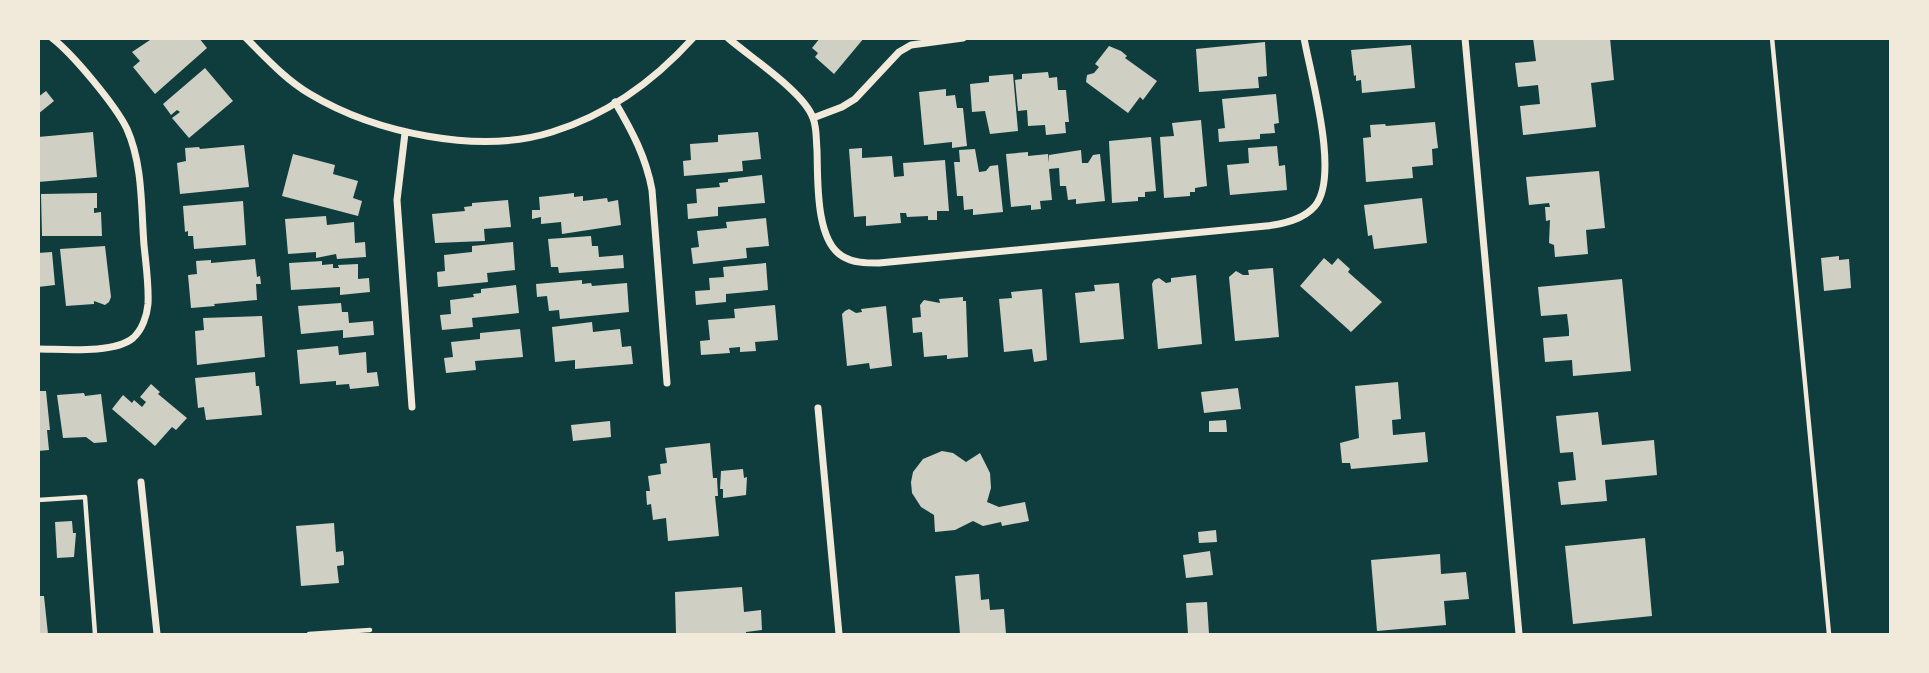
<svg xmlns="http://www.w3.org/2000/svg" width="1929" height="673" font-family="'Noto Sans',sans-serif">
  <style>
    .building { fill: #cfcfc3 }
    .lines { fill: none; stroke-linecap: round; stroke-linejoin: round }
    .path { stroke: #f1e9da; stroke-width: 4.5 }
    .service { stroke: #f1e9da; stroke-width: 4.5 }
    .minor { stroke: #f1e9da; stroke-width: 7 }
  </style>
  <rect width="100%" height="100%" fill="#0f3d3e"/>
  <!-- building -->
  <path class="building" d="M153 38H199L207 48 155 94 133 67 140 61 132 52Z
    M820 38H864L834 74 815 57 818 53 812 48Z
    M1533 38H1610L1614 80 1591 83 1596 127 1523 135 1520 106 1540 104 1538 85 1518 87 1515 63 1536 61Z
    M1265 42 1267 76 1258 77 1259 88 1199 92 1196 49Z
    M1411 45 1415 88 1362 93 1361 80 1356 81V75L1354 76 1351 50Z
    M1109 46 1121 51 1127 56 1125 58 1157 81 1143 100 1140 97 1128 113 1086 82 1087 75 1094 73 1099 67 1095 64Z
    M205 68 233 101 189 138 172 118 180 112 177 110 171 115 163 104Z
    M1048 72 1049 78 1057 77 1058 90H1066L1069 122H1065L1066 133 1046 135 1045 125 1028 126 1027 110 1018 111 1015 80 1022 79V74Z
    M1013 74 1018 131 990 134 985 111 972 112 970 84 989 82V76Z
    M946 89V96L955 95 957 108H963L967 146 952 148V142L924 145 919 92Z
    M46 91 54 101 38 114V97Z
    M1276 94 1279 123 1274 124 1275 133 1260 134V139L1219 142 1218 129 1225 128 1222 99Z
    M1201 120 1207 186 1195 188V192H1190V196L1164 198 1160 137 1174 136 1172 123Z
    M1435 122 1438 148 1432 149 1433 165 1412 167 1413 178 1366 182 1363 138 1371 137 1370 125 1385 124 1386 126Z
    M93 132 97 177 38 182V137Z
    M758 132 761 159 742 161 743 171 684 176 683 161 691 160 690 144 718 142V135Z
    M1151 137 1156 191 1145 192V197H1138V201L1112 203 1109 141Z
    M244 145 249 187 180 194 177 163 186 161 185 148 199 147 200 149Z
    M1277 146 1279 166 1285 165 1287 190 1230 195 1227 165 1249 163 1248 148Z
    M862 148V158L892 156 894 177 904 176 903 163 945 160 949 211H937V220H928V216L907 217 906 213H900L901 223 866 226V216L854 217 849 149Z
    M975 149 979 172 986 171 990 166 998 165 1003 212 973 215V209L964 210 963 196H957L954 162H960L959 150Z
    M1081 150 1082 163H1088L1093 155 1100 154 1105 201 1076 204V199L1068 200 1066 186H1060L1059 168 1049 169 1052 200 1040 201 1041 209 1031 210V205L1011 207 1006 154 1028 152V156L1048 154 1049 163V155Z
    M293 154 335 165 333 174 358 181 353 198 362 201 358 216 282 196Z
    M1599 171 1605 228 1586 230 1588 254 1555 257 1554 245 1549 243 1550 220 1546 221 1545 207H1550L1549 203 1529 205 1526 177Z
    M762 175 765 203 718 207V216L688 219 687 204 697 203 696 189 720 187 719 183 728 182V179Z
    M97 193V208H94V213L101 212 102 236H42L41 194Z
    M574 193V197L583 196V201L607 198 608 202 618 200 621 225 562 234 561 222 541 224V217L532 219V210H540L539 197Z
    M1422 198 1427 243 1374 249 1372 235 1368 236 1364 205Z
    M508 200 511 227 484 229 485 241 435 243 432 214 465 211 464 207 472 206V203Z
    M243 201 246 245 194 249 193 236H188V231L185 232 183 206Z
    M326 216 327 225 354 222 355 243 365 242 366 257 337 259 336 254 316 258V252L288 254 285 219Z
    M766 218 769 246 746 248 747 258 693 264 691 248 699 247 697 231 727 228 726 222Z
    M591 236 592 246H598L599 257 623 255 624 268 559 273 558 267H551L548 239Z
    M513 242 515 270 487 273 488 282 438 287 437 272 445 271 444 255 472 252V246Z
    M105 246 111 297 109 302 105 305 94 301V304L66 306 60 249Z
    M52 252 55 285 38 287V253Z
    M1839 256V260L1849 259 1851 288 1824 291 1821 258Z
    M1324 258 1332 265 1338 258 1350 269 1348 272 1382 302 1351 332 1300 286Z
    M255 259 257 277 260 276 261 284H256L257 300 214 304 215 306 191 308 188 275 197 274 196 261 211 260V263Z
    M322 261V265L333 264V268H339L338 265 358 264V279L369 278 370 292 340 295V287L291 290 289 263Z
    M766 263 768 290 726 294V302L696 305 695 291 710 290 709 278 724 277 723 267Z
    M1273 268 1279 337 1235 341 1229 277 1236 271 1243 275H1249L1248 270Z
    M1196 275 1202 344 1158 349 1152 284 1154 280 1159 278 1166 283 1171 282V278Z
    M1622 279 1631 371 1573 376 1572 360 1545 362 1543 338 1569 336V330L1567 314 1541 316 1538 287Z
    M582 280V284L591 283 592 286 627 283 629 312 560 319 559 310 549 311 547 296 537 297 536 284Z
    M1119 283 1124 339 1080 343 1075 293 1095 291 1094 285Z
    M516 285 519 313 472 318 473 327 442 330 440 315 451 314 450 300 474 297 473 294 481 293V289Z
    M1042 289 1047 360 1034 362 1032 349 1004 352 999 299 1012 298 1011 292Z
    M963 297V301H966L968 357 947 359V355L924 357 922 332 913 333 912 318 921 317 920 305 924 300 940 303 939 299Z
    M341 303 342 312H348L349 323 373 321 374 335 343 338V330L301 334 298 306Z
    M775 305 778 340 755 342 756 351 740 352V347L729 348 730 353 701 355 700 341 710 340 708 320 735 318 734 309Z
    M886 306 892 366 870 369 869 363 847 366 842 314 845 311 849 309 856 313 862 312 861 309Z
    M262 316 265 357 197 365 195 331 204 330 203 318Z
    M592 322 593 332 620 329 622 347 631 346 633 364 575 369V360L555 362 552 327Z
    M520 329 523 357 475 361 476 370 446 373 444 358 453 357 451 342 480 339V333Z
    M338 346 339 355 366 352 367 373 377 372 379 386 350 389 349 384 336 385V381L300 384 297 350Z
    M255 372 256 386H259L262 415 206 420 204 407 198 408 195 378Z
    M1398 382 1401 419 1392 420 1393 435 1425 432 1428 462 1351 469 1350 463H1342L1340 443 1359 438 1355 386Z
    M151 384 160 392 158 394 187 418 176 430 172 427 155 446 112 409 123 395 132 403 134 400 142 407 146 402 140 397Z
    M1238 388 1241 409 1204 413 1201 392Z
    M38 391H46L50 430H47L49 450 38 451Z
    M84 393 85 396 101 394 107 442 94 443 86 437 63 438 57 395Z
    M1598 412 1602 445 1654 440 1657 475 1605 480 1607 501 1561 505 1558 482 1576 480 1573 452 1560 453 1556 416Z
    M1226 420 1227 432H1209V421Z
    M610 421 611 437 573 441 571 425Z
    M710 443 713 478H717L718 496H715L719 536 668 541 666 518 653 520 651 504 647 505 646 491H650L648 476 661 474 660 464 667 463 665 448Z
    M942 451 953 453 966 462 980 453 990 473 991 488 987 502 999 507 1025 502 1029 521 1002 526 1001 522 983 526 973 521 955 530 935 532 934 515 921 507 912 493 911 482 913 472 923 459Z
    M743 469 744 478 747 477 746 495 723 498V489H720L721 471Z
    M72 521 73 533H76L74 557 57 558 55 522Z
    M334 523 336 552 343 551 344 558V565L337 566 339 583 301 586 296 526Z
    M1216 530 1217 542 1199 543 1198 532Z
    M1645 538 1652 616 1573 624 1565 546Z
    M1210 551 1213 575 1186 578 1183 555Z
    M1440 554 1441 574 1466 572 1469 599 1444 601 1446 625 1377 631 1371 560Z
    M979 574 981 600 989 599 990 610 1004 609 1006 634H960L955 576Z
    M742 587 744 612 761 610 762 630 746 632V634H676L675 592Z
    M38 596H44L48 634H38Z
    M1207 602 1209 634H1188L1186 603Z"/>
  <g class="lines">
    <!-- path -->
    <path class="path" d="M1772 38 1829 634"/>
    <!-- service -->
    <path class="service" d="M38 500 85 497 95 634
      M309 634 370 630"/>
    <!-- minor -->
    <path class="minor" d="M246 38C266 58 286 80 310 94 375 133 479 155 552 132 607 115 655 80 693 38
      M728 38C750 57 804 92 813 118 817 128 816 140 817 150 818 178 815 240 842 256 853 263 866 263 879 263L1266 226C1283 224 1303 220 1315 206 1340 176 1311 77 1304 38
      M1465 38 1519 634
      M615 102C632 131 646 157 652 190L667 383
      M813 118 842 107 855 99 899 52 911 45 963 38
      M405 133 397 200 412 407
      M38 349C63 349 114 354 133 338 142 330 147 316 148 304 149 285 146 265 144 245 141 207 143 165 127 129 116 106 73 54 52 38
      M818 408 839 634
      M141 482 157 634"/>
  </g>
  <!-- border -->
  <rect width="1929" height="673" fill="none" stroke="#f1e9da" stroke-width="80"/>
</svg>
